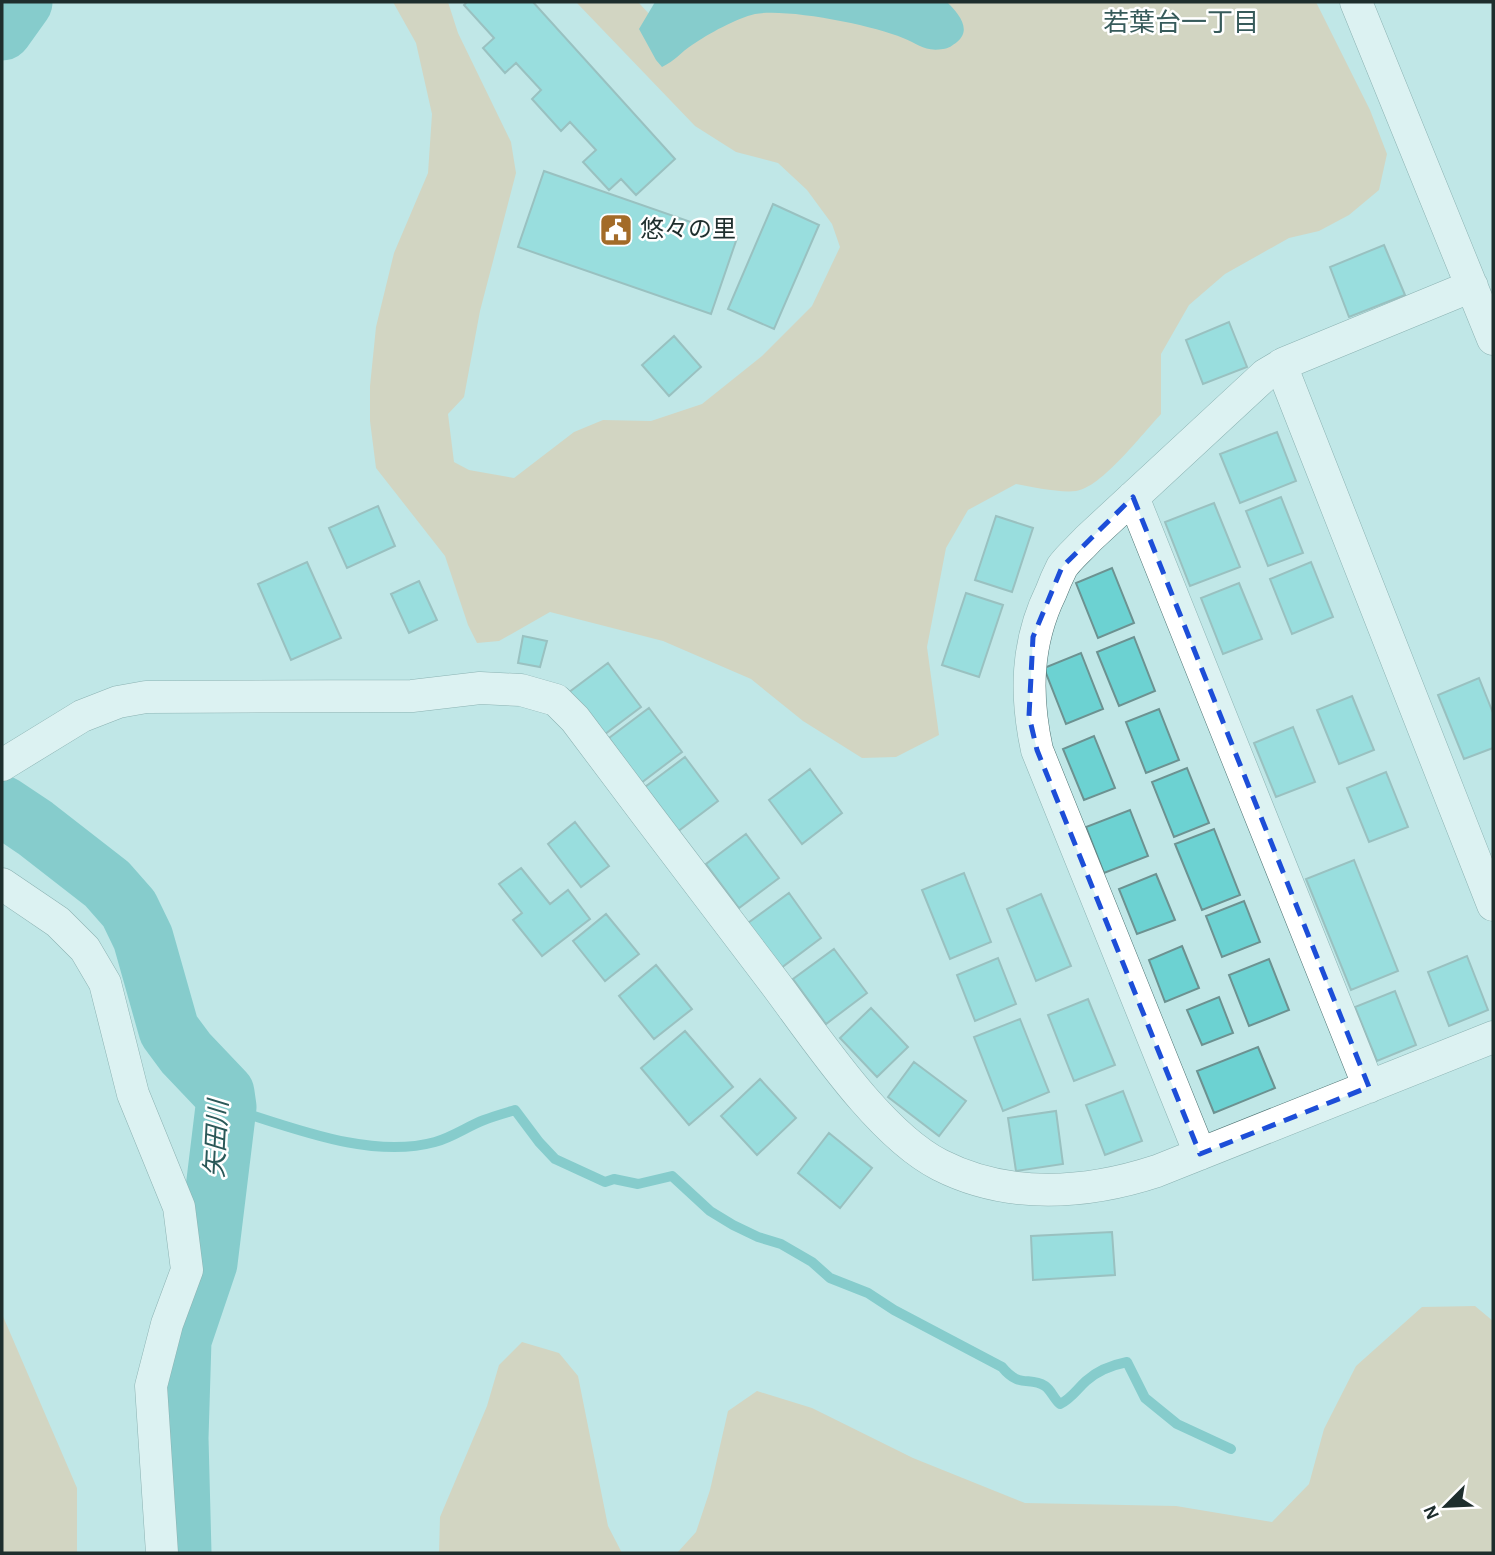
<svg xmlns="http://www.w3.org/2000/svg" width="1495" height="1555" font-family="'Alegreya Sans','Noto Sans JP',sans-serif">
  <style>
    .green { fill: #e8bf96 }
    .water { fill: #41abab }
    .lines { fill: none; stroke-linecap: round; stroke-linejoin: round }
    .stream { stroke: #41abab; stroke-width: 10 }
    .river { stroke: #41abab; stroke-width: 61 }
    .building { fill: #6cd2d2; stroke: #6c9291; stroke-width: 2 }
    .minor-casing { stroke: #4e7373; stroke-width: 33 }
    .minor { stroke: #fff; stroke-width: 32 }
    .marked { fill: none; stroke: #1d4ed8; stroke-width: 5; stroke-dasharray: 14 9; stroke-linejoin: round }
    .labels { text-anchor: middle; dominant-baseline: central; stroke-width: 5; stroke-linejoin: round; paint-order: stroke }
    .poi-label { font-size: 24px; fill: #1e2e2d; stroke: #fff; text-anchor: start }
    .neighbourhood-label { font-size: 26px; fill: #375b5b; stroke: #fff }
    .water-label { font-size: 26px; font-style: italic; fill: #2a5858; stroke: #fff }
  </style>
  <rect width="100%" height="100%" fill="#c0e7e7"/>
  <!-- green -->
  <path class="green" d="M393 2H448L458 33 511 142 516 173 480 311 464 397 448 414 454 462 469 470 514 478 574 432 603 420 651 421 702 404 762 356 812 306 840 247 832 224 807 190 778 163 736 152 695 126 576 2H638L665 31 739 2H1316L1370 110 1387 154 1379 190 1349 215 1319 231 1289 238 1225 274 1189 305 1161 354V414C1143 433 1101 488 1076 491 1060 493 1032 487 1016 484L968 510 946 548 927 647 939 735 896 757 862 758 803 721 751 679 663 641 550 612 499 641 477 643 468 625 445 556 376 468 370 421V386L376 327 394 253 428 173 432 114 416 43Z
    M1475 1306 1493 1321V1553H677L696 1532 710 1490 728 1411 757 1391 812 1408 913 1458 1025 1503 1176 1506 1272 1522 1309 1484 1324 1429 1356 1366 1422 1307Z
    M2 1314 77 1488V1553H2Z
    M522 1342 559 1353 578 1376 608 1526 622 1553H439L440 1517 487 1406 499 1365Z"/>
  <!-- water -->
  <path class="water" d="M655 2H947C957 12 973 29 957 42 953 45 948 49 943 49 924 52 919 44 903 38 872 25 787 8 755 14 737 18 708 34 692 45 681 52 675 61 662 67L656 60 639 29Z"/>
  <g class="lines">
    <!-- stream -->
    <path class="stream" d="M226 1107C289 1126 369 1160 435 1142 453 1137 468 1126 484 1120 494 1116 505 1113 515 1110L539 1142 555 1159 605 1182 614 1179 638 1184 672 1176 710 1211 733 1225 758 1237 781 1244 812 1262 830 1278 868 1293 894 1310 1002 1367C1020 1389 1029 1376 1045 1386 1051 1390 1054 1399 1060 1404 1072 1398 1076 1390 1086 1381 1097 1371 1112 1365 1127 1362L1145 1398 1177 1424 1231 1449"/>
    <!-- river -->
    <path class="river" d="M2 30 22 2
      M2 806 35 828 107 884 129 909 143 938 169 1030 186 1053 224 1093 226 1107 207 1263 181 1340 178 1438 181 1553"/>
  </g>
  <!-- building -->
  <path class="building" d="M467 2H533L675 159 636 195 621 179 609 190 583 162 596 150 570 122 561 131 532 99 541 90 516 63 505 73 483 48 494 38 464 5Z
    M544 171 737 238 711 314 518 247Z
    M773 204 819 225 774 329 728 309Z
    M1384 245 1405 295 1349 317 1330 267Z
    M1229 322 1247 367 1203 384 1186 340Z
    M674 336 701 367 669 396 642 365Z
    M1277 432 1296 481 1240 503 1220 454Z
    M1281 497 1303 553 1268 566 1246 511Z
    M1214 503 1240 567 1190 586 1165 522Z
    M378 506 395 546 347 568 329 528Z
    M996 516 1033 528 1012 592 975 580Z
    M307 562 341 638 291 660 258 584Z
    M1311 562 1333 617 1292 634 1270 579Z
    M1112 568 1134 623 1098 638 1076 583Z
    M419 581 437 620 409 633 391 594Z
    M1239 583 1262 639 1223 654 1201 598Z
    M966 593 1003 605 979 677 942 665Z
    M523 636 547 641 540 667 518 663Z
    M1134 637 1155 691 1119 706 1097 652Z
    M1081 653 1103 709 1066 724 1044 668Z
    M608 663 641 707 601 737 568 693Z
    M1479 678 1493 713V748L1464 759 1438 695Z
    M1352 696 1374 750 1339 764 1317 710Z
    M649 708 682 752 641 783 609 738Z
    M1159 709 1179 760 1146 773 1126 722Z
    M1293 727 1315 782 1276 797 1254 743Z
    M1094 736 1115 788 1084 800 1063 749Z
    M685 757 718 801 677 832 645 787Z
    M1187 768 1209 823 1174 837 1152 782Z
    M810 769 842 813 802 844 769 800Z
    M1386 772 1408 827 1369 842 1347 788Z
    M1130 810 1148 856 1104 873 1086 827Z
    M575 822 609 866 581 887 548 844Z
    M1214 829 1240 895 1202 910 1175 844Z
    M746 834 779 878 739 908 706 864Z
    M1354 860 1398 971 1351 990 1306 879Z
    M521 868 550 904 568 890 590 919 542 956 513 920 522 913 499 884Z
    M964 873 991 942 950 959 922 890Z
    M1156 874 1175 920 1137 934 1119 889Z
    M789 893 821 938 781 968 748 923Z
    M1041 894 1071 966 1036 981 1007 909Z
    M1244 901 1260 942 1222 957 1206 916Z
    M606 914 639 954 605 981 573 941Z
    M1182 946 1199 988 1165 1002 1149 960Z
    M834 949 867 993 826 1024 793 979Z
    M1467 956 1488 1010 1449 1026 1428 972Z
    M998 958 1016 1004 975 1021 957 975Z
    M1269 959 1289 1010 1249 1026 1229 975Z
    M656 965 692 1009 654 1039 619 996Z
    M1395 991 1416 1045 1377 1061 1355 1007Z
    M1219 997 1233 1033 1202 1045 1187 1010Z
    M1088 999 1115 1065 1074 1081 1048 1015Z
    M871 1008 908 1047 877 1077 840 1038Z
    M1020 1019 1049 1092 1003 1111 974 1037Z
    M685 1031 733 1087 689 1125 641 1068Z
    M1258 1047 1275 1088 1214 1113 1197 1071Z
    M914 1062 966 1101 939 1136 888 1097Z
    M760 1079 796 1118 757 1155 721 1116Z
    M1123 1091 1142 1141 1105 1155 1086 1105Z
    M1056 1111 1063 1164 1016 1171 1008 1118Z
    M829 1133 872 1168 840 1208 798 1173Z
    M1112 1232 1115 1275 1033 1280 1031 1236Z"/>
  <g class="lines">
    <defs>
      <path id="minor" d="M1356 2 1493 339
        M1281 365 1493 905
        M1133 497 1369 1087
        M2 765 82 716 118 702 146 697 412 696 480 688 521 690 556 700 575 719C641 807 707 894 774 982 816 1038 879 1134 940 1165 1009 1200 1087 1194 1157 1171L1493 1037
        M2 884 58 922 85 949 105 983 133 1094 179 1207 187 1270 167 1324 151 1386 162 1553
        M1200 1154 1037 750C1025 695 1026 643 1051 592 1054 584 1058 575 1062 567 1069 557 1080 548 1088 539L1265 375 1285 363 1472 286"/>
    </defs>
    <!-- minor casing -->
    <use href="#minor" class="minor-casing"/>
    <!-- minor -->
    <use href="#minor" class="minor"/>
  </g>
  <!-- marked area -->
  <path d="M0 0H1495V1555H0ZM1133 497 1369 1087 1200 1154 1037 750 1029 716 1033 637 1062 567Z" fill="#c0e7e7" fill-opacity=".55" fill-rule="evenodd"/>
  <path class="marked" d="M1133 497 1369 1087 1200 1154 1037 750 1029 716 1033 637 1062 567Z"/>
  <!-- icons -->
  <defs>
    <symbol id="civic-square" viewBox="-11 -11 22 22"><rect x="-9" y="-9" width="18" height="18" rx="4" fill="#a36b28" stroke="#fff"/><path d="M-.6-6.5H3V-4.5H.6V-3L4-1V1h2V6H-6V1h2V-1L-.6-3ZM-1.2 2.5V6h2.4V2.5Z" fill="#fff"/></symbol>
  </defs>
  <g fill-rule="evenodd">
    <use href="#civic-square" x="597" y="211" width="38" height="38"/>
  </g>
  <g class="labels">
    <!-- poi labels -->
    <g class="poi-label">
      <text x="640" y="230">悠々の里</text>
    </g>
    <!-- neighbourhood labels -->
    <g class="neighbourhood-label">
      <text x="1181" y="23">若葉台一丁目</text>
    </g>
    <!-- water labels -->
    <g class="water-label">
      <text transform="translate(217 1139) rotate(-87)">矢田川</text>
    </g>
  </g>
  <!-- border -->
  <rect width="1495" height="1555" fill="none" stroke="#1e2e2d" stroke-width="7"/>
  <!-- north arrow -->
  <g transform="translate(1446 1506) rotate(246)" stroke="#ffffff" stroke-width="5" paint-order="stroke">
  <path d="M0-5L12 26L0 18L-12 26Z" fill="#1e2e2d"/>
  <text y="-10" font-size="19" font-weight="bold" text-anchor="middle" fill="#1e2e2d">N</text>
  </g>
</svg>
